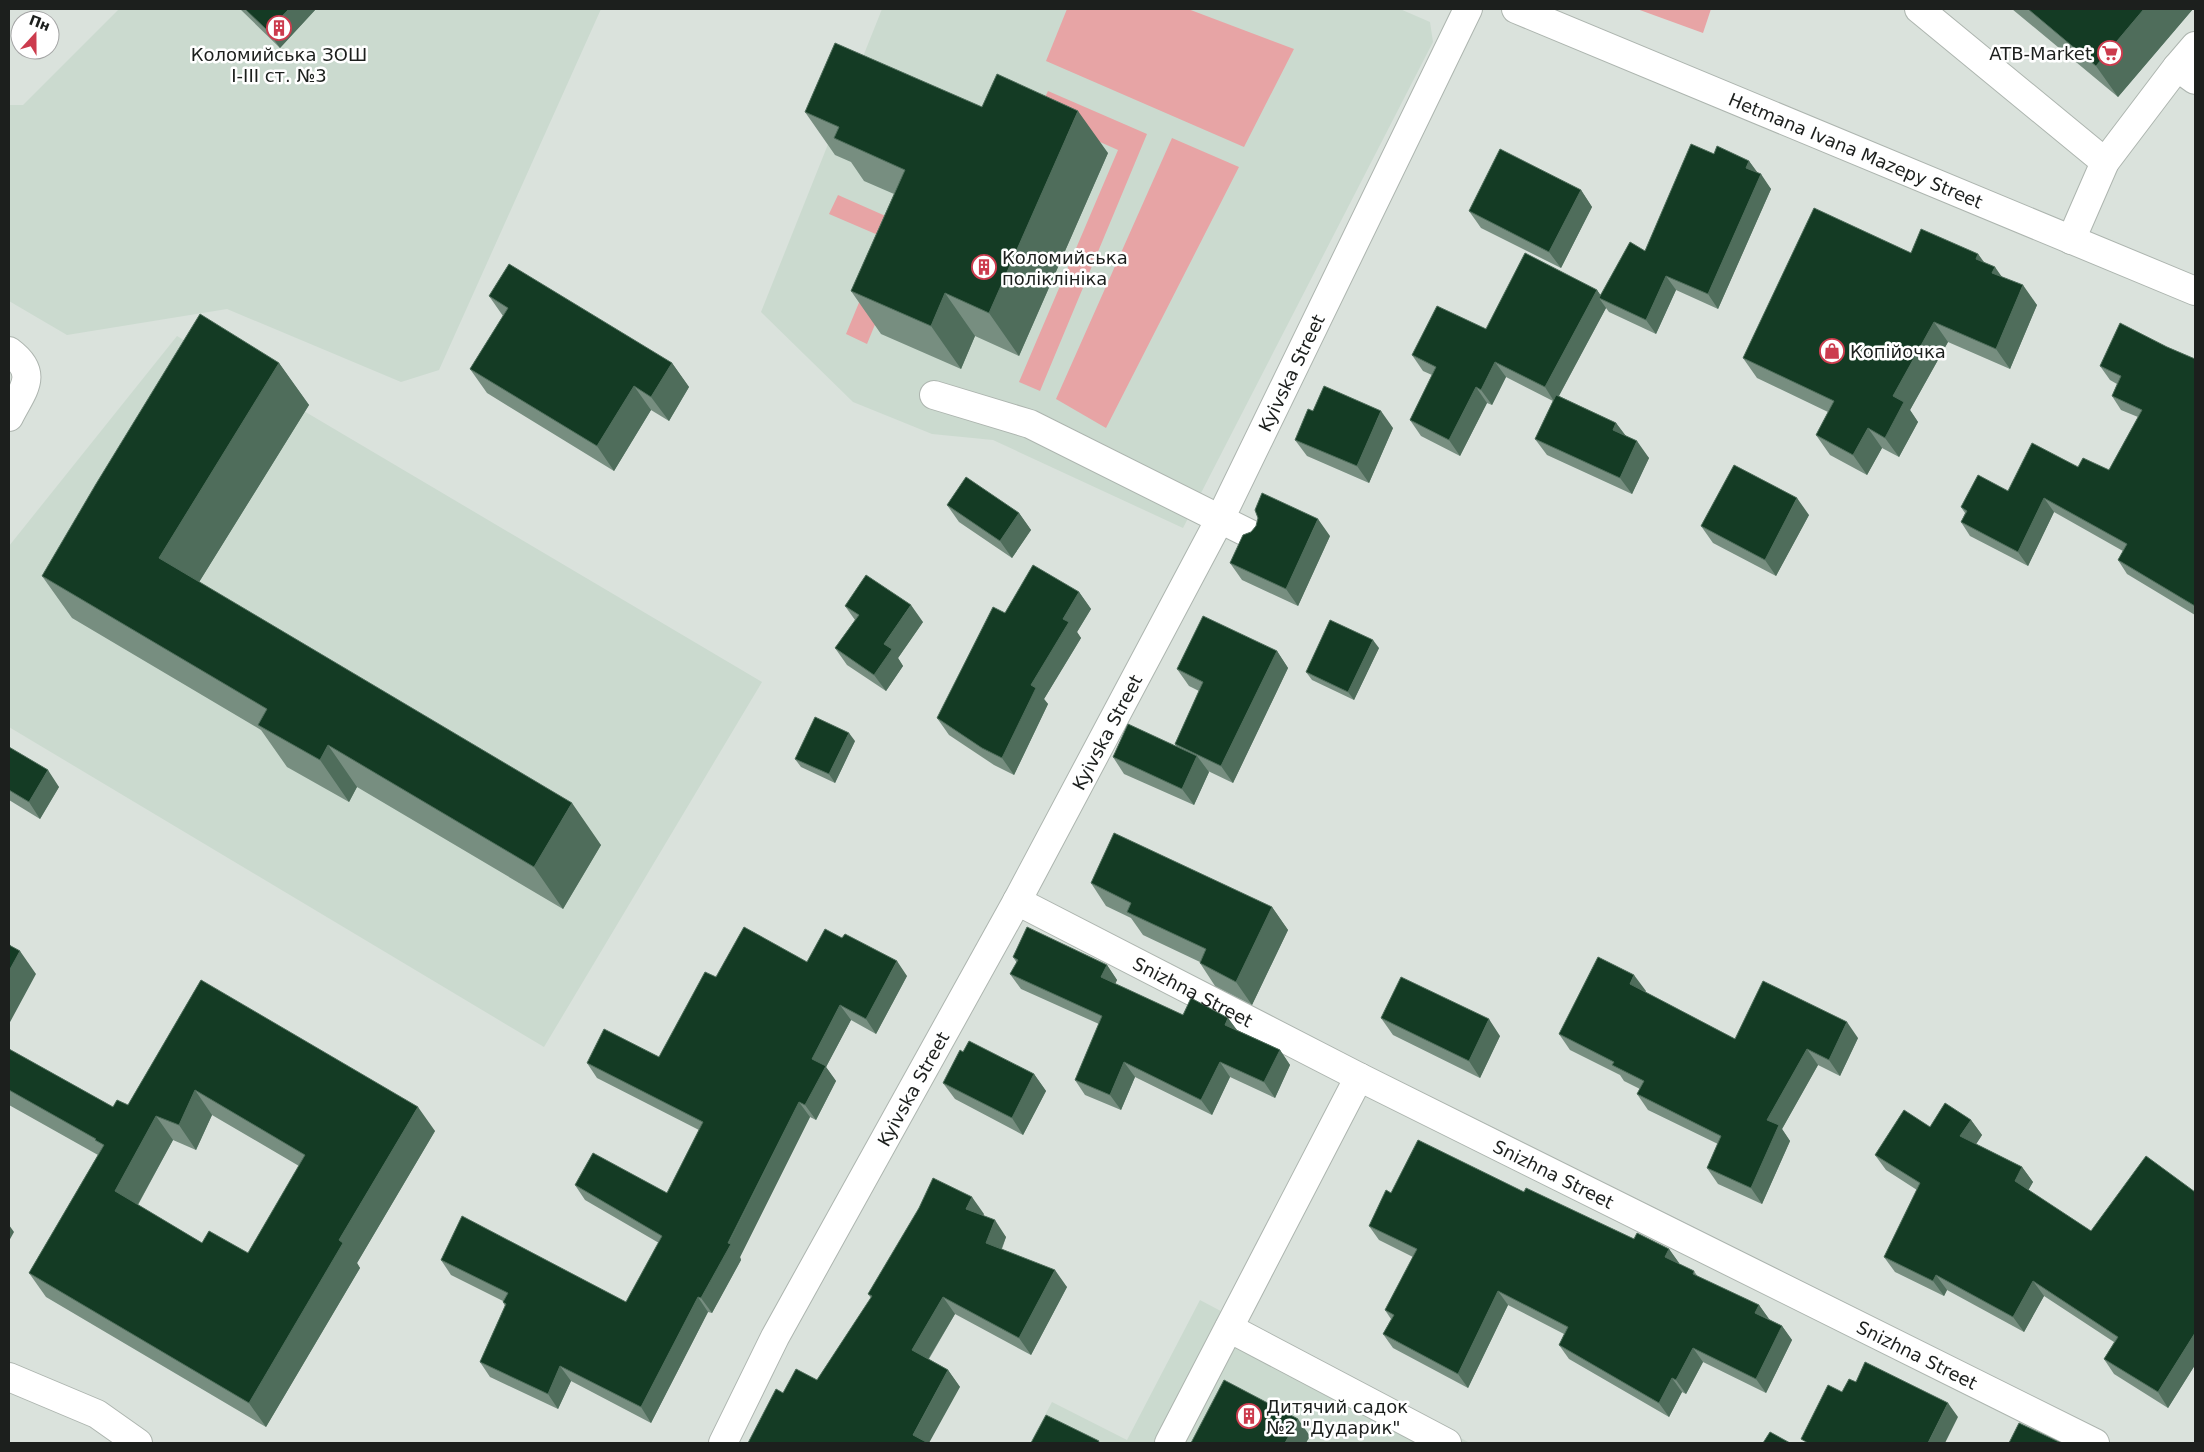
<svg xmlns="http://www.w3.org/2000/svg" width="2204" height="1452" font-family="'DejaVu Sans',sans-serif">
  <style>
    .built { fill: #cbdacf }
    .green { fill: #e7a4a5 }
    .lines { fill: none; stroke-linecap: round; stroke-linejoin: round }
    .minor-casing { stroke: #adb5af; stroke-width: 30 }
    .major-casing { stroke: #adb5af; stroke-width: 30 }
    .minor { stroke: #fff; stroke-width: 28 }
    .major { stroke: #fff; stroke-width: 28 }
    .wall { fill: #778e80; fill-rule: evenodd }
    .shaded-wall { fill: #4f6d5b }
    .building { fill: #143b24; stroke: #4f6d5b; fill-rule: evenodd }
    .labels { text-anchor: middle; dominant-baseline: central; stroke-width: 5; stroke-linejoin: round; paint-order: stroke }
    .poi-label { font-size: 18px; fill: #1c1f1d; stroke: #fff; text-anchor: start }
    .street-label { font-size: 18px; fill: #1c1f1d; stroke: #fff }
  </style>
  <rect width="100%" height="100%" fill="#dae2dc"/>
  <!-- built -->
  <path class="built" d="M119 9H601L439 370 401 382 227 309 67 335 9 301V105H23Z
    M882 9H1400L1430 22 1433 42 1183 528 993 440 932 434 853 402 761 312Z
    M177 336 762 682 544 1047 9 727V546Z
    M1200 1300 1470 1443H1030L1052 1402 1127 1440Z"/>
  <!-- green -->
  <path class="green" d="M1067 9H1188L1294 49 1244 147 1046 61Z
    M1637 9H1711L1703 33Z
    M1048 91 1147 134 1040 391 1019 382 1118 150 1037 114Z
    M1172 138 1239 167 1106 428 1056 399Z
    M838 195 915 229 906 247 829 214Z
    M880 252 901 261 867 344 846 334Z"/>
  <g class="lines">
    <defs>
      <g id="minor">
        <path d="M1919 9 2105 162"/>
        <path d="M2177 67 2195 46"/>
        <path d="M2071 240 2105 162 2177 67 2195 80"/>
        <path d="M9 351C40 374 23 389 9 417"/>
        <path d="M934 395 1030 424 1254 536"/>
        <path id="s1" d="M1017 901 1359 1077 2095 1443"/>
        <path d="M1229 1328 1447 1443"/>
        <path d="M9 1377 97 1414 138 1443"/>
        <path id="s2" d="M723 1443 775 1337 1017 901 1220 519 1468 9"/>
        <path d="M1169 1443 1359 1077"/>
      </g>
      <g id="major">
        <path id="s3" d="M1516 9 2195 291"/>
      </g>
    </defs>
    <!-- minor casing -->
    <use href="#minor" class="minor-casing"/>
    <!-- major casing -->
    <use href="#major" class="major-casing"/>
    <!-- minor -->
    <use href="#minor" class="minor"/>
    <!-- major -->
    <use href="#major" class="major"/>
  </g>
  <!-- wall -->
  <path class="wall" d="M240 9H316L280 48Z
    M2012 9H2193L2118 97Z
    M982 107 1108 153 1019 356 975 336 961 369 881 334 851 291 894 194 864 181 851 162 835 155 805 112Z
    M1714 154 1749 161 1758 173 1771 189 1718 309 1676 290 1656 334 1609 312 1606 308 1559 396 1616 423 1626 436 1649 458 1632 494 1547 455 1535 439 1553 401 1506 377 1492 405 1487 403 1460 456 1421 436 1410 420 1432 375 1423 371 1412 355 1597 290 1600 295 1645 251Z
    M1581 190 1592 207 1561 268 1481 228 1469 211Z
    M1911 253 1978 254 1984 262 2037 305 2010 369 1948 342 1910 410 1918 422 1899 457 1882 448 1867 475 1830 455 1816 435 1828 412 1757 378 1743 358Z
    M489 296 672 363 689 387 669 421 651 410 614 471 487 393 470 369 503 316Z
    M2167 347 2195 359V615L2127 574 2118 560 2123 551 2054 512 2028 566 1970 536 1961 522 1965 513 1961 507 2078 467 2109 470 2138 417 2121 410 2112 396 2117 384 2110 380 2100 366Z
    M279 363 309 405 199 582 601 845 563 909 357 787 349 802 287 767 261 730 72 618 42 576Z
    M1313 411 1393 428 1369 483 1307 456 1295 440Z
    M947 505 1019 513 1031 530 1012 558 959 522Z
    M1809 515 1776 576 1713 543 1701 526Z
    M1330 536 1298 606 1242 580 1230 563Z
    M1079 592 1091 609 1077 632 1081 638 1044 699 1048 704 1014 775 994 765 949 735 937 718 1005 613Z
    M845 606 923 622 898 658 903 666 886 691 847 665 835 648 855 620Z
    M1379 648 1354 700 1312 680 1306 672Z
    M1277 651 1288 668 1233 783 1208 771 1209 772 1194 805 1124 774 1113 757 1176 746 1175 744 1199 691 1189 686 1177 669Z
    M855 741 835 783 801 767 795 759Z
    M9 747 59 787 40 819 9 800Z
    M1091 883 1272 907 1288 930 1252 1005 1215 986 1200 963V962L1143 935 1131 918 1106 906Z
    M1013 957 1107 965 1117 980 1115 984 1183 1015 1228 1018 1237 1030 1280 1050 1290 1065 1275 1098 1230 1077 1212 1115 1135 1077 1121 1110 1085 1095 1075 1080 1099 1024 1021 989 1010 974 1017 963Z
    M807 962 907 976 876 1034 851 1020 826 1067 836 1081 816 1120 810 1117 740 1257 741 1260 712 1313 708 1312 651 1423 571 1381 558 1409 490 1377 480 1362 505 1306 503 1302V1301L451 1275 441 1260 626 1302 659 1243 585 1200 575 1185 667 1193 699 1130 597 1078 587 1063 659 1057 716 977Z
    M201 980 435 1131 357 1263 360 1268 266 1427 46 1297 29 1273 98 1155 9 1105V1049L113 1107 128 1105ZM212 1115 299 1166 248 1253 202 1243 138 1205 173 1140 196 1150Z
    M1646 991 1645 992 1735 1039 1858 1038 1840 1076 1818 1065 1782 1129 1790 1141 1762 1204 1718 1184 1707 1168 1718 1144 1648 1110 1637 1094 1640 1089 1624 1081 1620 1075 1570 1050 1559 1034Z
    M1381 1018 1500 1036 1480 1078 1393 1035Z
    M1034 1074 1046 1091 1023 1135 955 1099 943 1083Z
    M1971 1120 1982 1135 1976 1144 2022 1167 2033 1182 2028 1190 2091 1231 2195 1192V1365L2168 1408 2114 1374 2104 1359 2114 1342 2044 1296 2024 1332 1947 1290 1944 1296 1895 1272 1884 1257 1917 1190 1886 1170 1875 1155 1930 1127Z
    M1524 1192 1634 1239 1669 1249 1679 1263V1264L1694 1271 1698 1277 1759 1305 1769 1319 1782 1326 1792 1340 1766 1393 1703 1362 1686 1394 1682 1392 1669 1417 1569 1359 1559 1345 1564 1334 1508 1305 1468 1388 1393 1348 1383 1334 1391 1319 1385 1310 1413 1257 1379 1240 1369 1226 1391 1193Z
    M984 1214 983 1216 1006 1237 1002 1249 1067 1287 1031 1355 955 1314 929 1359 948 1370 960 1387 783 1393 817 1380 871 1298 868 1294Z"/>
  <!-- shaded-wall -->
  <path class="shaded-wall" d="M289 9H316L280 48 268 31Z
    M2144 9H2193L2118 97 2096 66Z
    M1078 111 1108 153 1019 356 989 313Z
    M1749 161 1759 175 1746 168Z
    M1761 174 1771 189 1718 309 1708 294Z
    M1581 190 1592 207 1561 268 1549 252Z
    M1978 254 1992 274 1976 259Z
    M1995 267 2009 287 1992 273Z
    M1666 276 1676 290 1656 334 1646 320Z
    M2023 285 2037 305 2010 369 1996 349Z
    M1597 290 1604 300 1599 298 1606 308 1555 403 1545 387Z
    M945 293 975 336 961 369 931 326Z
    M1934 322 1948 342 1910 410 1918 422 1899 457 1885 438 1893 396Z
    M1495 362 1506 377 1492 405 1481 390Z
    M279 363 309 405 188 600 159 558Z
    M672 363 689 387 669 421 651 397Z
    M634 386 651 410 614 471 597 446Z
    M1476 387 1487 403 1460 456 1449 440Z
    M1381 411 1393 428 1369 483 1357 466Z
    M1616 423 1628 439 1613 430Z
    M1868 428 1882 448 1867 475 1853 455Z
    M1637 441 1649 458 1632 494 1620 478Z
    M1797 498 1809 515 1776 576 1765 560Z
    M2044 498 2054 512 2028 566 2018 552Z
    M1019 513 1031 530 1012 558 1000 541Z
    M1318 519 1330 536 1298 606 1286 589Z
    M1079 592 1091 609 1077 632 1081 638 1044 699 1048 704 1014 775 1002 758 1031 685 1063 619Z
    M911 605 923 622 898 658 903 666 886 691 874 675 884 644Z
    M1373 640 1379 648 1354 700 1348 692Z
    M1277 651 1288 668 1233 783 1221 766Z
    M849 733 855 741 835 783 829 774Z
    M328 745 357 787 349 802 320 760Z
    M1197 756 1209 772 1194 805 1182 789Z
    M48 770 59 787 40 819 29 802Z
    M572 803 601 845 563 909 534 867Z
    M1272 907 1288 930 1252 1005 1236 982Z
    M9 943 17 955 20 951 36 974 9 1024Z
    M897 961 907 976 876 1034 866 1019Z
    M1107 965 1117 980 1111 992 1101 977Z
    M1634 975 1646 991 1641 1000 1630 984Z
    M840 1005 851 1020 826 1067 836 1081 816 1120 805 1105 812 1059Z
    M1228 1018 1239 1033 1225 1025Z
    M1489 1019 1500 1036 1480 1078 1469 1061Z
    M1847 1022 1858 1038 1840 1076 1829 1060Z
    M1807 1049 1818 1065 1782 1129 1790 1141 1762 1204 1751 1188 1767 1120Z
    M1280 1050 1290 1065 1275 1098 1264 1082Z
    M1124 1062 1135 1077 1121 1110 1110 1095Z
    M1220 1062 1230 1077 1212 1115 1201 1100Z
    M1034 1074 1046 1091 1023 1135 1012 1118Z
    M195 1090 212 1115 196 1150 179 1125Z
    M799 1102 810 1117 740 1257 741 1260 712 1313 701 1298Z
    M418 1107 435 1131 357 1263 360 1268 266 1427 249 1403 339 1240Z
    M156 1116 173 1140 132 1215 115 1191Z
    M1971 1120 1982 1135 1971 1152 1960 1136Z
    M2022 1167 2033 1182 2025 1196 2015 1181Z
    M972 1197 984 1214 978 1226 966 1209Z
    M995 1220 1006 1237 997 1260 986 1243Z
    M9 1225 14 1232 9 1241Z
    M1669 1249 1679 1263 1675 1271 1665 1257Z
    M1055 1270 1067 1287 1031 1355 1019 1338Z
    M1936 1275 1947 1290 1944 1296 1933 1281Z
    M2033 1281 2044 1296 2024 1332 2013 1317Z
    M1498 1291 1508 1305 1468 1388 1458 1374Z
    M698 1297 708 1312 651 1423 641 1407Z
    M943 1297 955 1314 924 1366 912 1350Z
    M1759 1305 1769 1319 1755 1313Z
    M1782 1326 1792 1340 1766 1393 1756 1379Z
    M2195 1333V1365L2168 1408 2158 1392Z
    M1693 1348 1703 1362 1686 1394 1676 1380Z
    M560 1366 571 1381 558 1409 548 1394Z
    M948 1370 960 1387 929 1443H918L913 1435Z
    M1672 1378 1682 1392 1669 1417 1659 1403Z
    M1948 1403 1958 1417 1945 1443H1928Z
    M1298 1419 1310 1436 1306 1443H1285Z"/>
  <!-- building -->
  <path class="building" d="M245 9H289L268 31Z
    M2028 9H2144L2096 66Z
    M835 43 982 107 997 74 1078 111 989 313 945 293 931 326 851 291 905 170 834 138 839 127 805 112Z
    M1691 144 1714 154 1717 146 1749 161 1746 168 1761 174 1708 294 1666 276 1646 320 1599 298 1630 242 1645 251Z
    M1500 149 1581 190 1549 252 1469 211Z
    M1814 208 1911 253 1921 229 1978 254 1976 259 1995 267 1992 273 2023 285 1996 349 1934 322 1893 396 1904 402 1885 438 1868 428 1853 455 1816 435 1834 401 1743 358Z
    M1525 253 1597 290 1545 387 1495 362 1481 390 1476 387 1449 440 1410 420 1436 367 1412 355 1437 306 1486 329Z
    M509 264 672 363 651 397 634 386 597 446 470 369 508 308 489 296Z
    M200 314 279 363 159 558 572 803 534 867 328 745 320 760 258 725 267 709 42 576 96 484Z
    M2120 323 2167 347 2195 359V606L2118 560 2127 544 2044 498 2018 552 1961 522 1967 511 1961 507 1978 475 2008 491 2032 443 2078 467 2083 458 2109 470 2142 410 2112 396 2121 376 2100 366Z
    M1324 386 1381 411 1357 466 1295 440 1308 409 1313 411Z
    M1556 395 1616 423 1613 430 1637 441 1620 478 1535 439Z
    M1734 465 1797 498 1765 560 1701 526Z
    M966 477 1019 513 1000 541 947 505Z
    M1262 493 1318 519 1286 589 1230 563 1243 535 1251 532 1256 526 1258 518 1255 510Z
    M1033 565 1079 592 1063 619 1069 622 1031 685 1036 688 1002 758 982 748 937 718 993 607 1005 613Z
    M866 575 911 605 884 644 892 649 874 675 835 648 859 615 845 606Z
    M1203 616 1277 651 1221 766 1175 744 1203 682 1177 669Z
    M1330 620 1373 640 1348 692 1306 672Z
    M815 717 849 733 829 774 795 759Z
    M1128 724 1197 756 1182 789 1113 757Z
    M9 747 48 770 29 802 9 790Z
    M1114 833 1272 907 1236 982 1200 963 1206 949 1127 912 1131 903 1091 883Z
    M744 927 807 962 825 929 842 938 845 934 897 961 866 1019 840 1005 812 1059 826 1066 805 1105 799 1102 728 1243 731 1244 701 1298 698 1297 641 1407 560 1366 548 1394 480 1362 506 1304 503 1302 508 1293 441 1260 462 1216 626 1302 662 1236 575 1185 593 1153 667 1193 703 1122 587 1063 604 1029 659 1057 705 972 716 977Z
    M1027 927 1107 965 1101 977 1183 1015 1191 998 1228 1018 1225 1025 1280 1050 1264 1082 1220 1062 1201 1100 1124 1062 1110 1095 1075 1080 1102 1016 1010 974 1018 960 1013 957Z
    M9 945 20 951 9 971Z
    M1598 957 1634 975 1630 984 1735 1039 1763 981 1847 1022 1829 1060 1807 1049 1767 1120 1779 1125 1751 1188 1707 1168 1721 1136 1637 1094 1644 1081 1612 1065 1614 1062 1559 1034Z
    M1401 977 1489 1019 1469 1061 1381 1018Z
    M201 980 418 1107 339 1240 343 1243 249 1403 29 1273 104 1145 95 1140 96 1139 9 1090V1049L113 1107 117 1100 128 1105ZM195 1090 305 1155 248 1253 209 1231 202 1243 115 1191 156 1116 179 1125Z
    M969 1041 1034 1074 1012 1118 943 1083 960 1050 963 1052Z
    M1945 1103 1971 1120 1960 1136 2022 1167 2015 1181 2091 1231 2146 1156 2195 1192V1333L2158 1392 2104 1359 2118 1337 2033 1281 2013 1317 1936 1275 1933 1281 1884 1257 1920 1183 1875 1155 1904 1110 1930 1127Z
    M1418 1140 1524 1192 1526 1188 1634 1239 1637 1233 1669 1249 1665 1257 1694 1271 1693 1274 1759 1305 1755 1313 1782 1326 1756 1379 1693 1348 1676 1380 1672 1378 1659 1403 1559 1345 1568 1327 1498 1291 1458 1374 1383 1334 1394 1315 1385 1310 1417 1249 1369 1226 1386 1190 1391 1193Z
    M933 1178 972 1197 966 1209 995 1220 986 1243 1055 1270 1019 1338 943 1297 912 1350 948 1370 913 1435 928 1443H748L776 1389 783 1393 796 1369 817 1380 872 1296 868 1294 919 1208Z
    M1865 1362 1948 1403 1928 1443H1808L1801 1439 1828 1385 1842 1392 1849 1379 1856 1382Z
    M1224 1380 1298 1419 1285 1443H1191Z
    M1046 1415 1099 1441 1098 1443H1031Z
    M2019 1423 2061 1443H2009Z
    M1770 1432 1790 1443H1763Z"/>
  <!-- icons -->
  <defs>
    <symbol id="building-ring" viewBox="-11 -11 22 22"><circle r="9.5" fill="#fff" stroke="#cc3b4d" stroke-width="1.5"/><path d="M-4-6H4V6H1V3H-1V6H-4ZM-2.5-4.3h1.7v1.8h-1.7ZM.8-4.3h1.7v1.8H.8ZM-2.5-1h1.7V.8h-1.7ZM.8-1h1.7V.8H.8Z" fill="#cc3b4d"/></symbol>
    <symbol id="supermarket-ring" viewBox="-11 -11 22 22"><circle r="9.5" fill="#fff" stroke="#cc3b4d" stroke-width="1.5"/><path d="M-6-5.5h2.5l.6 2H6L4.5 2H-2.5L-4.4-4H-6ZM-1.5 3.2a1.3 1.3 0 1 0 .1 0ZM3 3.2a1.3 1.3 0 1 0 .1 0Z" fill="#cc3b4d"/></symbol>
    <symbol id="shop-ring" viewBox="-11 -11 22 22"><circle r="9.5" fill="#fff" stroke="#cc3b4d" stroke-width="1.5"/><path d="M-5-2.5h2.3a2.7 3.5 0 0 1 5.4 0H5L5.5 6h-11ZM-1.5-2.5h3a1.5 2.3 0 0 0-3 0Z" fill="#cc3b4d"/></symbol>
  </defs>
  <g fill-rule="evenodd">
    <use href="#building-ring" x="265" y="14" width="28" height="28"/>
    <use href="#supermarket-ring" x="2096" y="39" width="28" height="28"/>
    <use href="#building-ring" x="970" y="253" width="28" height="28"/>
    <use href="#shop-ring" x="1818" y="337" width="28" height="28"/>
    <use href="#building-ring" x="1235" y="1402" width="28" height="28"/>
  </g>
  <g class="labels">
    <!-- poi labels -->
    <g class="poi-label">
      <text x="2092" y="53" text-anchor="end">ATB-Market</text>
      <text x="279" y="54" text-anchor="middle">Коломийська ЗОШ<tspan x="279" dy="21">І-ІІІ ст. №3</tspan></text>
      <text x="1002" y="257">Коломийська<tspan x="1002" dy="21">поліклініка</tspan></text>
      <text x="1850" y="351">Копійочка</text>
      <text x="1266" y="1406">Дитячий садок<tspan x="1266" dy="21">№2 "Дударик"</tspan></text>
    </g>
    <!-- street labels -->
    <g class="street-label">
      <text stroke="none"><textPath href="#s3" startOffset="368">Hetmana Ivana Mazepy Street</textPath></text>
      <text stroke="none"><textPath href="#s2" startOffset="1212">Kyivska Street</textPath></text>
      <text stroke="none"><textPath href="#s2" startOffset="808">Kyivska Street</textPath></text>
      <text stroke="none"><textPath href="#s1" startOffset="198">Snizhna Street</textPath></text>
      <text stroke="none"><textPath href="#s2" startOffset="402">Kyivska Street</textPath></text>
      <text stroke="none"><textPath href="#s1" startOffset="602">Snizhna Street</textPath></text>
      <text stroke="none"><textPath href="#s1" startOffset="1008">Snizhna Street</textPath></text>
    </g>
  </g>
  <!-- border -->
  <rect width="2204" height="1452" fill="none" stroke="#1c1f1d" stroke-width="20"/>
  <!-- north arrow -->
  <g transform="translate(35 35) rotate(21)"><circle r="24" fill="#ffffff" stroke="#a4a5a5"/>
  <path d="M0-4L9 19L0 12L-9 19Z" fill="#cc3b4d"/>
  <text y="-8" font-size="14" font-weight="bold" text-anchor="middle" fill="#1c1f1d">Пн</text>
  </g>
</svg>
